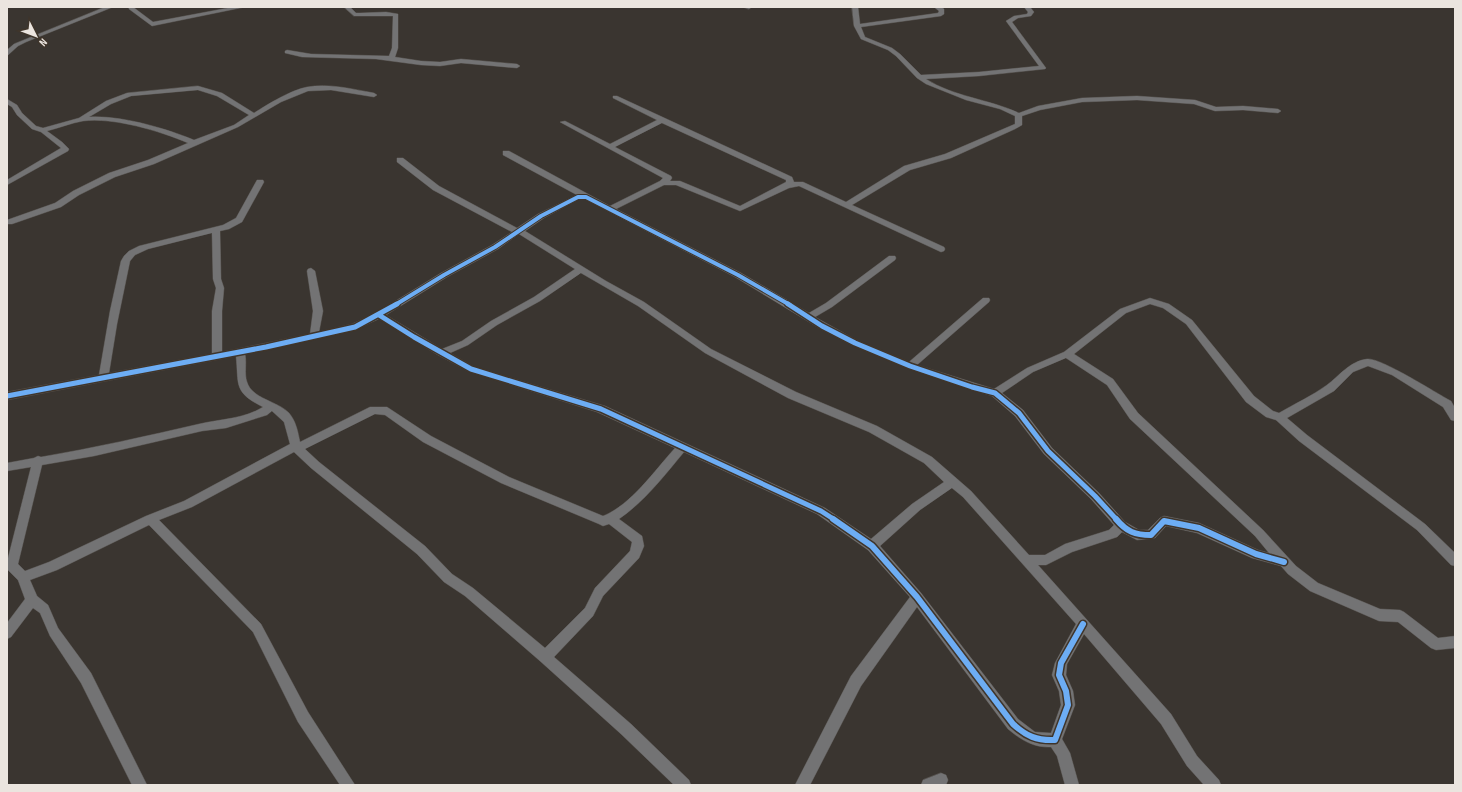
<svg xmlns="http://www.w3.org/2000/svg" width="1462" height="792" font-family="'Sofia Sans Condensed',sans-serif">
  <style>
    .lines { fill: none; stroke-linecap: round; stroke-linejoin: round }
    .minor-casing { stroke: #55514d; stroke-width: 1 }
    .minor { fill: #737374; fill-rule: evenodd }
    .cycleway-far2-casing { stroke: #3f352b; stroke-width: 6 }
    .cycleway-far1-casing { stroke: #3f352b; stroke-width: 8 }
    .cycleway-casing { stroke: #3f352b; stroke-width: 9 }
    .cycleway-far2 { stroke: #6dadf4; stroke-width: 4 }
    .cycleway-far1 { stroke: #6dadf4; stroke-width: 5 }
    .cycleway { stroke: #6dadf4; stroke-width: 6 }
  </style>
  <rect width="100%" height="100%" fill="#3a3530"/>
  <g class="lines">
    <defs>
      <path id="minor" d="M105 7H113L26 42 18 46 7 56V50L14 44Z
        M129 7H133L153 22 233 7H245L152 26 129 9Z
        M344 7H350L356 13H360L386 12 398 14V48L395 57 421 61 440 62 461 59 517 64 520 66 517 68 461 63 440 66 421 65 376 59 302 57 285 53V51L287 50 311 54 389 56 392 48 393 16H354Z
        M743 7H752L749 9Z
        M852 7H858L860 24 938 13 939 11 934 7H941L944 9V14L941 16 861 27 865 37 892 48 900 54 921 75 979 72 1039 66 1006 21 1014 16 1027 14 1028 12 1024 7H1030L1034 12 1031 16 1018 18 1012 22 1046 68 1045 69 979 76 926 79C954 97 989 99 1019 113L1038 106 1082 98 1137 96 1195 100 1216 107 1243 106 1278 109 1281 111 1278 113 1243 110 1215 111 1194 104 1137 100 1082 102 1040 110 1022 116V125L1015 129 951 158 910 170 852 205 944 247 945 249 944 251 941 252 799 186 789 188 740 211 676 185H664L616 209 741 273 809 313 826 303 889 256H895L896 258 895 260 832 307 815 317 858 341 909 362 983 298H989L990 300 989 302 917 365 994 389 1027 368 1064 352 1120 309 1150 298 1169 304 1192 320 1254 396 1273 411 1279 413C1294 404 1312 396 1327 385 1339 376 1350 361 1367 359 1380 357 1436 393 1451 401L1455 408V421L1451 420 1443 407 1392 375 1368 366 1353 372 1334 391 1287 418 1307 435 1425 524 1455 553V566L1451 565 1417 530 1299 441 1276 420 1266 417 1246 402 1186 324 1163 308 1150 304 1126 313 1074 354 1113 379 1138 413 1263 530 1296 566 1318 583 1380 609 1400 610 1404 612 1438 638 1455 636V648L1436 650 1431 648 1398 622 1379 621 1310 591 1288 574 1281 566 1252 558 1197 533 1166 526 1155 538 1137 540 1122 532 1117 537 1072 552 1046 565H1038L1171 714 1197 756 1219 780 1221 785H1204L1187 766 1161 724 1084 634 1067 664 1066 675 1073 691 1075 705 1062 739 1070 753 1079 785H1065L1057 756 1051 747C1034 748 1021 740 1008 729L917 607 861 686 810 785H795L851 676 910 597 868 550 817 514 684 452C664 476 645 501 619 519L642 536 644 546 639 558 603 596 593 616 554 657 631 724 689 780 691 785H674L621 734 540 661 465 596 444 582 417 554 311 468 294 452 192 507 159 520 261 624 308 712 355 785H340L298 722 253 632 149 525 57 570 30 580 37 596 48 605 58 628 91 673 147 785H132L81 683 50 636 40 613 33 608 11 637 7 639V623L25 599 18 580 8 570 7 562 31 467 7 471V463L34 458 38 456 41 457C94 448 147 436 199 424 220 419 244 419 263 407 233 392 239 385 236 356L7 400V392L99 375 110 311 121 261 124 256 129 251 139 246 223 225 236 218 257 180H263L264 182 242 222 229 229 220 231 221 279 224 288 222 311V352L310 334 313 311 307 271 308 269 311 268 315 271 323 311 319 332 352 324 376 313 441 273 492 245 512 232 433 190 397 162V158H403L439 186 517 228 538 214 577 195 503 155V151H509L610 206 660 181 663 178 560 122 565 121 610 144 657 120 613 98V96H617L792 177 794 182H803L846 202 904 166 945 154 1015 124V116L1000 109 966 100 926 84 917 78 896 56 888 50 861 39 854 26ZM662 123 786 180V182L740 206 680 181H670L672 178 671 176 615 147ZM579 199H585L735 277 819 328 852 345 907 368 992 396 1015 416 1044 454 1091 499 1114 525 1109 530 1065 544 1045 555H1029L971 491 932 457 877 426 796 392 711 349 644 302 606 281 525 231 544 218ZM212 233 213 279 216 288 212 311V354L109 373 117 324 130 261 135 255 148 249ZM519 234 575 269 534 297 491 321 462 341 442 349 386 315 447 277 498 249ZM581 273 638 306 705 353 788 398 869 432 924 463 944 482 912 504 871 539 825 508 605 406 474 367 450 353 468 345 497 325 540 301ZM379 319 438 355 468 371 597 412 675 448C655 470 631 505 603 516L509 477 431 436 387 407H370L300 442C298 432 296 421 289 413 278 401 252 399 247 382 244 373 247 363 245 354L355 330ZM1066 358 1107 385 1130 419 1255 536 1269 553 1258 550 1199 523 1164 516 1160 518 1148 530H1139L1125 522 1099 493 1052 448 1023 410 1002 393 1033 372ZM272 411 284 422 290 444 184 501 146 516 49 562 25 571 18 564 42 465 94 456 202 431 226 428 267 415ZM375 414 385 415 423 442 501 483 599 524 603 526 609 524 632 542 630 551 595 588 585 608 545 648 473 588 452 574 425 546 319 462 305 449ZM952 488 963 497 1076 624 1055 663 1052 675 1059 691 1061 705 1051 733 1035 732 1018 719 921 593 880 546 920 510Z
        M198 86 222 93 254 113C268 104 291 90 307 87 329 83 352 89 374 93L377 95 374 97 331 90 308 91 281 102 238 127 154 164 115 177 79 195 61 207 12 224H7V220L55 203 73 191 109 173 148 160 188 143C160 131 113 117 83 121 71 123 59 128 47 131L62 142 69 149 68 151 7 185V180L61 148 41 132 32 129 17 115 12 107 7 104V99L17 105 22 113 36 126 43 128 79 118 106 101 127 93ZM198 90 217 96 249 115 234 125 194 140C165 128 120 115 89 117L111 104 131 96Z
        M941 773 946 775 948 780 946 785H921L923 780Z"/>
    </defs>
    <!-- minor casing -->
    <use href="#minor" class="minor-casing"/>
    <!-- minor -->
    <use href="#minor" class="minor"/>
    <defs>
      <path id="cycleway-far2" d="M395 305 444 275 495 247 541 216 578 197H586L738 275 790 305"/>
      <path id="cycleway-far1" d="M788 304 822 326 855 343 910 366 972 387 995 393 1019 413 1048 451 1095 496 1117 520
        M379 315 414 337 471 369 601 409 821 511 835 520
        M7 396 266 347 355 327 397 304"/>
      <path id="cycleway" d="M833 519 872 546 917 597 1013 724C1026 736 1037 741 1055 740L1068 705 1066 691 1059 675 1061 663 1083 624
        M1116 519C1127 532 1135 535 1151 535L1164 521 1199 528 1256 554 1284 562"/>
    </defs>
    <!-- cycleway-far2 casing -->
    <use href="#cycleway-far2" class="cycleway-far2-casing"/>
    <!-- cycleway-far1 casing -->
    <use href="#cycleway-far1" class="cycleway-far1-casing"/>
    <!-- cycleway casing -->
    <use href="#cycleway" class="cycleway-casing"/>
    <!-- cycleway-far2 -->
    <use href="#cycleway-far2" class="cycleway-far2"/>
    <!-- cycleway-far1 -->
    <use href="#cycleway-far1" class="cycleway-far1"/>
    <!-- cycleway -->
    <use href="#cycleway" class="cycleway"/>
  </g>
  <!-- border -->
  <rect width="1462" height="792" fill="none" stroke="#ebe5df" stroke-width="16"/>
  <!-- north arrow -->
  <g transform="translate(36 36) rotate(132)" stroke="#3f352b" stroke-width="3" paint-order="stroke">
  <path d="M0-3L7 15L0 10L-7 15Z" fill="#ebe5df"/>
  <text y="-6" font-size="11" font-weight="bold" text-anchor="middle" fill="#ebe5df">N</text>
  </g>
</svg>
